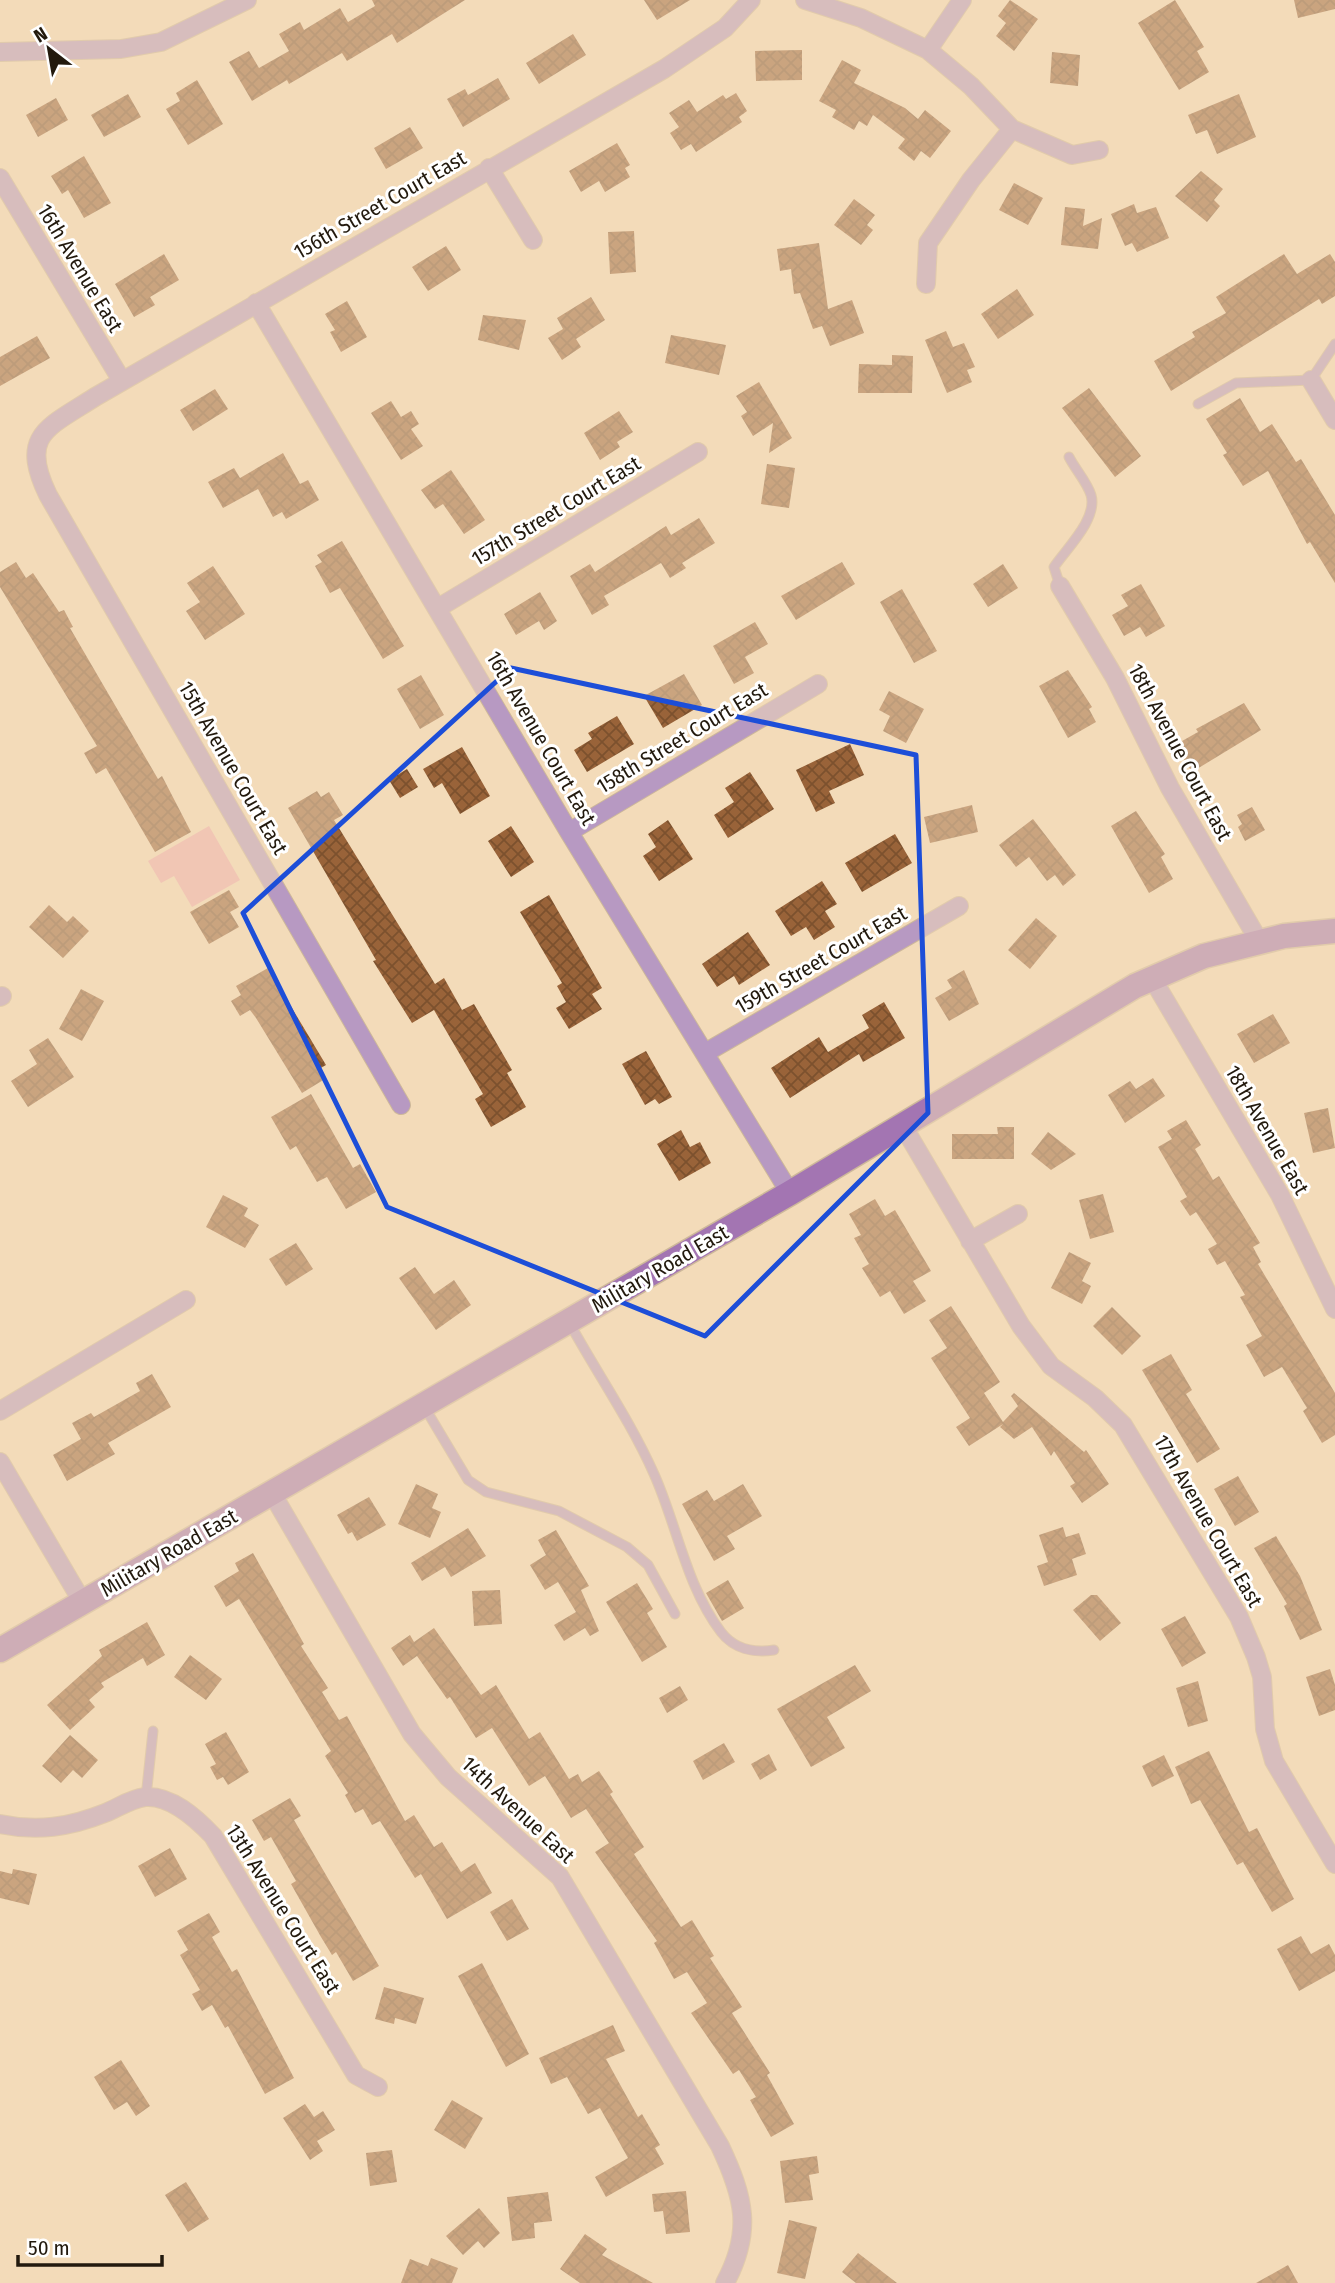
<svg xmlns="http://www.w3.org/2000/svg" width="1335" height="2283" font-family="'Fira Sans Condensed',sans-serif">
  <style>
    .green { fill: #f0adae }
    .building { fill: url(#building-cross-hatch) }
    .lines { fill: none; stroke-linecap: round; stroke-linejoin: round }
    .lane-casing { stroke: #cdb89a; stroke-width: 11 }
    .street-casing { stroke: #cdb89a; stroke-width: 20 }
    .secondary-casing { stroke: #cdb89a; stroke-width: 27 }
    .lane { stroke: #b799c2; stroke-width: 9 }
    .street { stroke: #b799c2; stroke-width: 18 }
    .secondary { stroke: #a375b2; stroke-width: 24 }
    .marked { fill: none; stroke: #1d4ed8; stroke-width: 5; stroke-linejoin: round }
    .labels { text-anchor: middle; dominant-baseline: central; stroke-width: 6; stroke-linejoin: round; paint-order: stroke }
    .street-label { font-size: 21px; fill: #22190d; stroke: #fff }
  </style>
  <defs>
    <pattern id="building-cross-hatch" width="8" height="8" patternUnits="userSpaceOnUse" patternTransform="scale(1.75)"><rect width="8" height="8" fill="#996339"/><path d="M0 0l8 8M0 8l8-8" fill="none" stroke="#7c512e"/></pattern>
  </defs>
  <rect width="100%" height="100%" fill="#f3dbb9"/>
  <!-- green -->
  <path class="green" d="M209 826 240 880 192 907 174 876 161 883 148 861Z"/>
  <!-- building -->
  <path class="building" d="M372 0H465L397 43 392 34 347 61 342 53 289 84 287 80 252 101 229 62 249 51 259 68 289 51 279 34 300 22 304 30 340 8 348 22 375 6Z
    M644 0H690L657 20Z
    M1010 0 1038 19 1014 51 996 36 1006 23 998 16Z
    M1175 0 1204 47 1197 51 1209 72 1179 90 1138 23Z
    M1294 0H1335V9L1298 18Z
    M573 34 586 55 539 84 526 63Z
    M802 50V80L756 81 755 51Z
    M1052 52 1080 55 1078 86 1050 83Z
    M842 60 861 70 854 83 905 108 918 119 925 110 951 131 930 158 921 151 914 161 898 148 905 139 873 115 867 126 859 121 854 130 832 117 836 110 819 101Z
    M498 78 510 99 463 127 447 99 465 89 468 95Z
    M197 80 223 124 188 145 166 109 180 101 176 93Z
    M736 93 747 111 739 117 742 122 696 152 691 144 681 150 670 133 679 127 669 113 689 100 697 112 723 95 726 99Z
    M128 94 141 117 104 137 91 115Z
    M1239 94 1256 137 1217 154 1207 130 1196 134 1188 115Z
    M56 98 68 120 38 137 26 115Z
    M410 127 423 148 386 169 374 148Z
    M617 143 630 165 625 168 630 177 605 192 599 181 581 192 569 171Z
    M84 156 111 203 84 218 68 190 62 194 51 176Z
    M1201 171 1223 189 1214 200 1220 206 1207 222 1175 196Z
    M1014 183 1043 198 1028 225 999 210Z
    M854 199 875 215 867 225 873 230 861 245 834 225Z
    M1134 204 1137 213 1156 207 1169 238 1137 252 1132 243 1125 246 1111 214Z
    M1065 207 1085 209 1083 226 1102 218 1098 249 1061 245Z
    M634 231 636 272 610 274 608 232Z
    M819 243 828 309 852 300 864 333 830 346 822 326 813 329 800 293 794 294 791 269 780 271 777 249Z
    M446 246 461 270 428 291 412 267Z
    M164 254 179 280 150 297 155 305 134 317 115 284Z
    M1284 254 1297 274 1330 254 1335 262V296L1322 304 1319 299 1171 391 1154 361 1195 337 1192 332 1226 313 1216 297Z
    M1017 289 1034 315 998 339 981 314Z
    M591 297 605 320 576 339 581 347 562 360 548 338 563 329 557 318Z
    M347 301 367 337 341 352 330 332 335 330 325 314Z
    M483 315 526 320 519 350 478 340Z
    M946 331 953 347 964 343 975 367 967 370 972 382 947 393 925 340Z
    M671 335 726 345 719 375 665 363Z
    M37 336 50 358 0 386V357Z
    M892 355 913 356 912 393H858L859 364 892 365Z
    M759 382 792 438 769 453 773 423 753 436 741 416 747 412 736 396Z
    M1089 388 1141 456 1115 477 1062 408Z
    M215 389 228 409 193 431 180 410Z
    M1240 398 1260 432 1272 424 1296 462 1301 459 1335 515V583L1310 542 1307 544 1268 471 1243 486 1223 455 1227 453 1206 419Z
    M391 401 401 417 411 411 419 424 411 429 423 446 401 460 371 413Z
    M619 411 633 432 617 442 620 447 600 460 584 433Z
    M283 453 300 484 308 480 319 500 286 519 282 512 273 517 258 489 223 508 208 482 234 468 240 478Z
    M767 464 795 468 789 508 761 504Z
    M451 470 485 520 464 534 443 504 435 509 421 490Z
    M699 518 715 543 682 563 686 568 670 578 661 563 604 596 609 605 592 615 570 576 590 564 595 572 666 526 671 535Z
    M342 541 404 646 383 659 340 588 330 593 315 566 322 562 317 555Z
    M16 562 26 578 33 573 59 612 64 610 73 627 70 628 158 779 162 776 191 832 155 852 106 768 96 774 84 753 97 746 0 587V572Z
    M842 562 855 584 796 620 781 596Z
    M1003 564 1018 588 988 607 973 584Z
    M213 566 245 614 205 640 186 611 200 602 187 583Z
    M1141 584 1165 626 1146 637 1140 627 1124 636 1112 615 1128 606 1121 595Z
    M902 589 937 651 914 663 880 602Z
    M540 592 557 621 544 630 539 621 516 635 504 614Z
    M755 622 768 644 745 657 754 673 734 684 713 646Z
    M1068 670 1092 707 1089 709 1096 722 1068 738 1039 686Z
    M684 674 702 705 663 728 644 696Z
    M421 675 444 715 420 729 397 689Z
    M889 691 924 709 906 743 883 731 890 716 879 710Z
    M1244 703 1261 730 1192 772 1175 745 1198 732 1196 729Z
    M617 716 634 744 587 772 574 750 592 739 588 733Z
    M850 744 864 775 829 791 835 803 816 812 796 770Z
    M462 747 490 796 460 814 442 783 434 788 423 769Z
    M407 769 418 787 400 798 389 780Z
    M750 772 774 809 728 838 714 815 734 802 725 788Z
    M317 791 321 797 329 792 343 815 334 820 435 984 444 978 462 1010 474 1004 512 1070 507 1073 526 1107 491 1127 475 1099 483 1094 434 1010 412 1023 373 961 376 960 288 808Z
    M972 805 978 832 930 843 924 817Z
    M1252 807 1265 830 1245 841 1238 827 1242 824 1237 815Z
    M1136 811 1165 854 1161 857 1173 879 1149 893 1111 826Z
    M1033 819 1076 875 1063 886 1055 875 1047 881 1029 857 1016 867 999 845Z
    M668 820 693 859 659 881 643 856 656 847 648 834Z
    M511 826 534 862 511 877 488 841Z
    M895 834 912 863 862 892 845 863Z
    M822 881 837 904 825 911 835 927 814 940 806 927 791 936 775 911Z
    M229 890 239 907 230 912 239 927 209 944 190 912Z
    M549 895 602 988 592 994 602 1009 569 1029 556 1008 566 1002 557 986 562 983 520 912Z
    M49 905 67 922 73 916 89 931 63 958 29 927Z
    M1036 918 1057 936 1030 969 1008 950Z
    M748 932 770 965 739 985 734 976 717 987 702 964Z
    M268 968 326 1065 319 1069 325 1079 302 1093 256 1018 250 1010 240 1016 231 1001 241 995 236 986Z
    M964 970 979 1004 949 1021 935 998 952 988 947 980Z
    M81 989 104 1001 82 1041 59 1029Z
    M884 1002 905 1038 863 1062 859 1054 790 1098 771 1068 819 1037 828 1052 869 1028 862 1015Z
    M1273 1014 1290 1043 1254 1063 1237 1034Z
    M48 1038 74 1077 28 1107 11 1081 37 1064 29 1050Z
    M646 1051 672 1097 659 1104 655 1099 645 1105 622 1064Z
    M1153 1078 1165 1096 1125 1123 1108 1095 1130 1081 1136 1089Z
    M311 1094 353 1168 360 1164 376 1192 346 1209 327 1177 317 1182 296 1146 290 1150 271 1117Z
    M1328 1108 1335 1148 1313 1153 1304 1113Z
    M1186 1120 1201 1145 1195 1149 1213 1180 1219 1176 1260 1243 1253 1247 1261 1262 1258 1264 1335 1393V1435L1322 1443 1303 1411 1307 1408 1282 1367 1264 1377 1246 1345 1262 1336 1240 1297 1245 1295 1225 1261 1217 1265 1208 1249 1217 1244 1196 1212 1190 1216 1180 1201 1187 1197 1158 1147 1172 1139 1167 1131Z
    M997 1127H1014V1159H952V1134H998Z
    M681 1130 690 1147 700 1142 711 1163 679 1181 657 1144Z
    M1048 1132 1076 1154 1051 1170 1031 1154Z
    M1103 1194 1114 1232 1090 1239 1079 1200Z
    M223 1195 248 1208 244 1216 259 1225 245 1248 206 1227Z
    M875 1199 885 1216 895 1210 931 1271 913 1281 926 1301 904 1314 890 1291 880 1297 862 1268 869 1264 854 1238 861 1235 849 1214Z
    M296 1243 313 1269 286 1286 269 1259Z
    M1069 1252 1091 1263 1082 1281 1091 1286 1082 1304 1051 1288Z
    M415 1267 434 1294 454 1280 471 1305 436 1330 399 1278Z
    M951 1306 1000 1382 984 1393 1003 1422 1018 1406 1011 1396 1014 1393 1084 1452 1086 1450 1109 1484 1082 1503 1070 1486 1075 1483 1054 1451 1051 1456 1032 1427 1014 1439 1000 1427 1003 1424 969 1446 956 1427 970 1418 931 1358 947 1348 929 1320Z
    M1112 1307 1141 1336 1122 1355 1093 1326Z
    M1171 1354 1192 1390 1186 1394 1220 1449 1197 1463 1142 1370Z
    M152 1374 171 1407 108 1443 115 1454 67 1481 53 1455 81 1439 72 1423 91 1413 94 1417 140 1391 136 1383Z
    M1238 1476 1259 1512 1235 1526 1214 1489Z
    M416 1484 438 1494 432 1508 441 1512 430 1538 398 1524Z
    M743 1484 762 1516 727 1536 735 1549 714 1561 682 1504 707 1490 714 1501Z
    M369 1497 386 1525 357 1541 352 1532 348 1534 337 1515Z
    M1063 1527 1066 1537 1079 1533 1086 1554 1072 1559 1077 1575 1044 1586 1037 1566 1048 1562 1039 1535Z
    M468 1528 486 1556 451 1577 445 1567 422 1581 411 1563Z
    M556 1530 589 1586 581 1590 599 1631 590 1636 585 1628 564 1641 554 1625 576 1612 558 1582 545 1590 530 1565 546 1555 538 1540Z
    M1276 1536 1300 1576 1322 1630 1300 1640 1284 1606 1287 1604 1254 1548Z
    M253 1553 304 1644 301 1646 328 1688 322 1692 339 1720 347 1716 405 1821 414 1815 434 1847 442 1842 461 1872 475 1863 492 1893 447 1919 421 1874 415 1878 380 1821 372 1825 363 1809 355 1813 345 1795 348 1793 325 1756 331 1751 239 1599 226 1607 214 1586 239 1571 235 1563Z
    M728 1580 744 1608 722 1621 706 1593Z
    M637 1583 653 1609 647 1613 667 1647 642 1662 606 1602Z
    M500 1590 502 1624 474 1626 472 1591Z
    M1091 1595H1097L1121 1623 1100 1641 1073 1610Z
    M1185 1616 1206 1653 1182 1667 1161 1629Z
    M147 1622 165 1655 147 1666 143 1658 101 1683 104 1687 89 1700 95 1707 70 1730 47 1705 102 1656 99 1650Z
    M434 1628 481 1695 496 1685 529 1739 540 1732 569 1779 578 1774 582 1782 599 1771 613 1792 610 1794 644 1847 634 1854 681 1927 692 1920 714 1956 710 1958 742 2007 732 2013 770 2073 767 2075 794 2124 771 2137 750 2100 756 2097 739 2070 733 2074 691 2013 707 2003 687 1972 674 1979 654 1943 657 1941 595 1852 609 1843 586 1809 571 1818 545 1776 529 1786 492 1728 476 1738 450 1697 447 1699 417 1656 403 1666 391 1648 410 1635 414 1642Z
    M190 1655 222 1679 206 1700 174 1677Z
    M855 1665 871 1691 827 1717 845 1748 811 1767 777 1709Z
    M1330 1669 1335 1685V1710L1319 1716 1306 1677Z
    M1198 1681 1208 1721 1188 1727 1176 1688Z
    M680 1686 688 1700 667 1713 659 1698Z
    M226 1732 249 1772 228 1785 223 1777 217 1780 210 1767 216 1764 205 1744Z
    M70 1735 98 1760 82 1778 73 1770 61 1783 42 1766Z
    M724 1743 735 1762 703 1780 693 1761Z
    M1209 1751 1249 1832 1257 1828 1294 1899 1272 1912 1243 1862 1237 1865 1200 1800 1191 1804 1175 1767Z
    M769 1754 777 1770 760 1780 751 1764Z
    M1164 1755 1174 1776 1152 1787 1142 1766Z
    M290 1798 301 1816 294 1820 379 1966 353 1981 336 1952 332 1955 321 1937 291 1884 296 1881 271 1837 264 1841 252 1820Z
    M170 1848 187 1879 155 1897 138 1866Z
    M13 1869 37 1874 29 1905 0 1898V1871L12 1874Z
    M512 1899 529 1929 507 1941 490 1912Z
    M209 1913 220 1932 212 1937 232 1972 237 1969 294 2078 265 2094 228 2026 225 2028 212 2005 202 2011 192 1994 200 1990 180 1955 188 1950 177 1931Z
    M1301 1936 1311 1954 1329 1944 1335 1955V1971L1299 1991 1277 1949Z
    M482 1963 529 2054 506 2067 458 1976Z
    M384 1987 424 1998 416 2024 395 2018 394 2024 375 2019Z
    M613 2025 625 2051 606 2059 638 2117 642 2114 660 2145 655 2148 664 2164 606 2197 595 2177 628 2158 600 2108 588 2114 567 2077 551 2084 539 2058Z
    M121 2060 150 2106 136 2116 127 2102 114 2110 94 2077Z
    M452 2100 483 2118 465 2149 434 2130Z
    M305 2104 314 2117 323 2111 335 2130 317 2141 323 2151 310 2160 283 2118Z
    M392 2150 397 2182 370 2186 366 2153Z
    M817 2156 819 2173 809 2175 813 2200 785 2203 780 2161Z
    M186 2182 209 2219 188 2232 165 2195Z
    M686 2191 690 2232 666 2234 663 2211 654 2212 652 2194Z
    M548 2192 552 2221 534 2223 535 2238 512 2241 507 2197Z
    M479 2208 500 2233 484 2248 478 2241 463 2255 446 2236Z
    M789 2220 817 2227 805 2279 777 2273Z
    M585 2234 607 2249 602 2255 653 2283H580L560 2269Z
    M858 2253 897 2283H856L842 2272Z
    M431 2258 458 2268 452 2283H401L410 2259 428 2266Z
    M1288 2265 1298 2283H1256Z"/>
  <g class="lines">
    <defs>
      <path id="lane" d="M1198 404 1236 383 1311 380 1335 344
        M1060 586 1054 567C1066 549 1098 519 1091 495 1087 482 1075 469 1069 457
        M570 1324C597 1373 631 1422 654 1474 677 1525 686 1586 721 1632 734 1649 754 1653 774 1650
        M425 1408 468 1480 486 1492 559 1511 627 1547 648 1565 675 1614
        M146 1797 153 1731"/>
      <path id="street" d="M805 0 861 18 928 50 971 86 1012 129 1072 155 1099 150
        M928 50 962 0
        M0 52 121 49 161 42 247 0
        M489 168 533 240
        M0 178 122 381
        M926 284 928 243 971 180 1012 129
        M256 303 569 832 790 1193
        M1311 380 1335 420
        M1060 586 1115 678 1170 788 1259 941
        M438 608 698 452
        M569 832 818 684
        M1152 978 1280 1195 1335 1309
        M0 997 2 996
        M705 1053 959 906
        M401 1105 48 495C19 435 47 428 95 397L664 69 725 28 751 0
        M903 1126 1021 1326 1051 1366 1095 1398 1123 1425 1239 1617 1256 1657 1262 1677 1265 1729 1274 1761 1335 1864
        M970 1241 1018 1214
        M0 1411 186 1300
        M0 1462 83 1603
        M273 1495 412 1734 448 1777 560 1877 720 2146C744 2197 753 2231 725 2283
        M0 1824C37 1832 70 1827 105 1813 118 1808 130 1799 145 1797 171 1795 196 1818 213 1836L356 2075 378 2087"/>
      <path id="secondary" d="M0 1650 790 1193 1135 986 1204 956 1284 936 1335 931"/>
    </defs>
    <!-- lane casing -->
    <use href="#lane" class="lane-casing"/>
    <!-- street casing -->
    <use href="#street" class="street-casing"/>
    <!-- secondary casing -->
    <use href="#secondary" class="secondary-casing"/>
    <!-- lane -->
    <use href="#lane" class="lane"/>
    <!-- street -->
    <use href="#street" class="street"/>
    <!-- secondary -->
    <use href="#secondary" class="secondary"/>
  </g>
  <!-- marked area -->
  <path d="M0 0H1335V2283H0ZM511 668 916 755 928 1113 705 1336 387 1207 243 913Z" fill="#f3dbb9" fill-opacity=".55" fill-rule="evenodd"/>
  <path class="marked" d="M511 668 916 755 928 1113 705 1336 387 1207 243 913Z"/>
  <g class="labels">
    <!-- street labels -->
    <g class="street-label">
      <text transform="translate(380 205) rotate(-30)">156th Street Court East</text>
      <text transform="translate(80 268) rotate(59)">16th Avenue East</text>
      <text transform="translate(556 511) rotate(-31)">157th Street Court East</text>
      <text transform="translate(541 738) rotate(60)">16th Avenue Court East</text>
      <text transform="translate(682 738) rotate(-31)">158th Street Court East</text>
      <text transform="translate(1180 752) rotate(62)">18th Avenue Court East</text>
      <text transform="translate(233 768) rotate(60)">15th Avenue Court East</text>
      <text transform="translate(821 960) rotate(-30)">159th Street Court East</text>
      <text transform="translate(1267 1130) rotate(60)">18th Avenue East</text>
      <text transform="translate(660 1269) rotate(-30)">Military Road East</text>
      <text transform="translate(1208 1521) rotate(60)">17th Avenue Court East</text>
      <text transform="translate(169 1553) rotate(-30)">Military Road East</text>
      <text transform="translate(518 1810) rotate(43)">14th Avenue East</text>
      <text transform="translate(283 1909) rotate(58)">13th Avenue Court East</text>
    </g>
  </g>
  <!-- north arrow -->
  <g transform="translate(49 49) rotate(329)" stroke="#ffffff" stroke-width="5" paint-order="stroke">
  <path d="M0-5L12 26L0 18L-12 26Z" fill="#22190d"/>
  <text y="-10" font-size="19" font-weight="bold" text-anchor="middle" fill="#22190d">N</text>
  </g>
  <!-- scale -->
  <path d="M18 2255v10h144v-10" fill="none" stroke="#22190d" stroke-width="3.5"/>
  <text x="28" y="2255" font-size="21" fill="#22190d" stroke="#ffffff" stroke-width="5" paint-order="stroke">50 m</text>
</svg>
